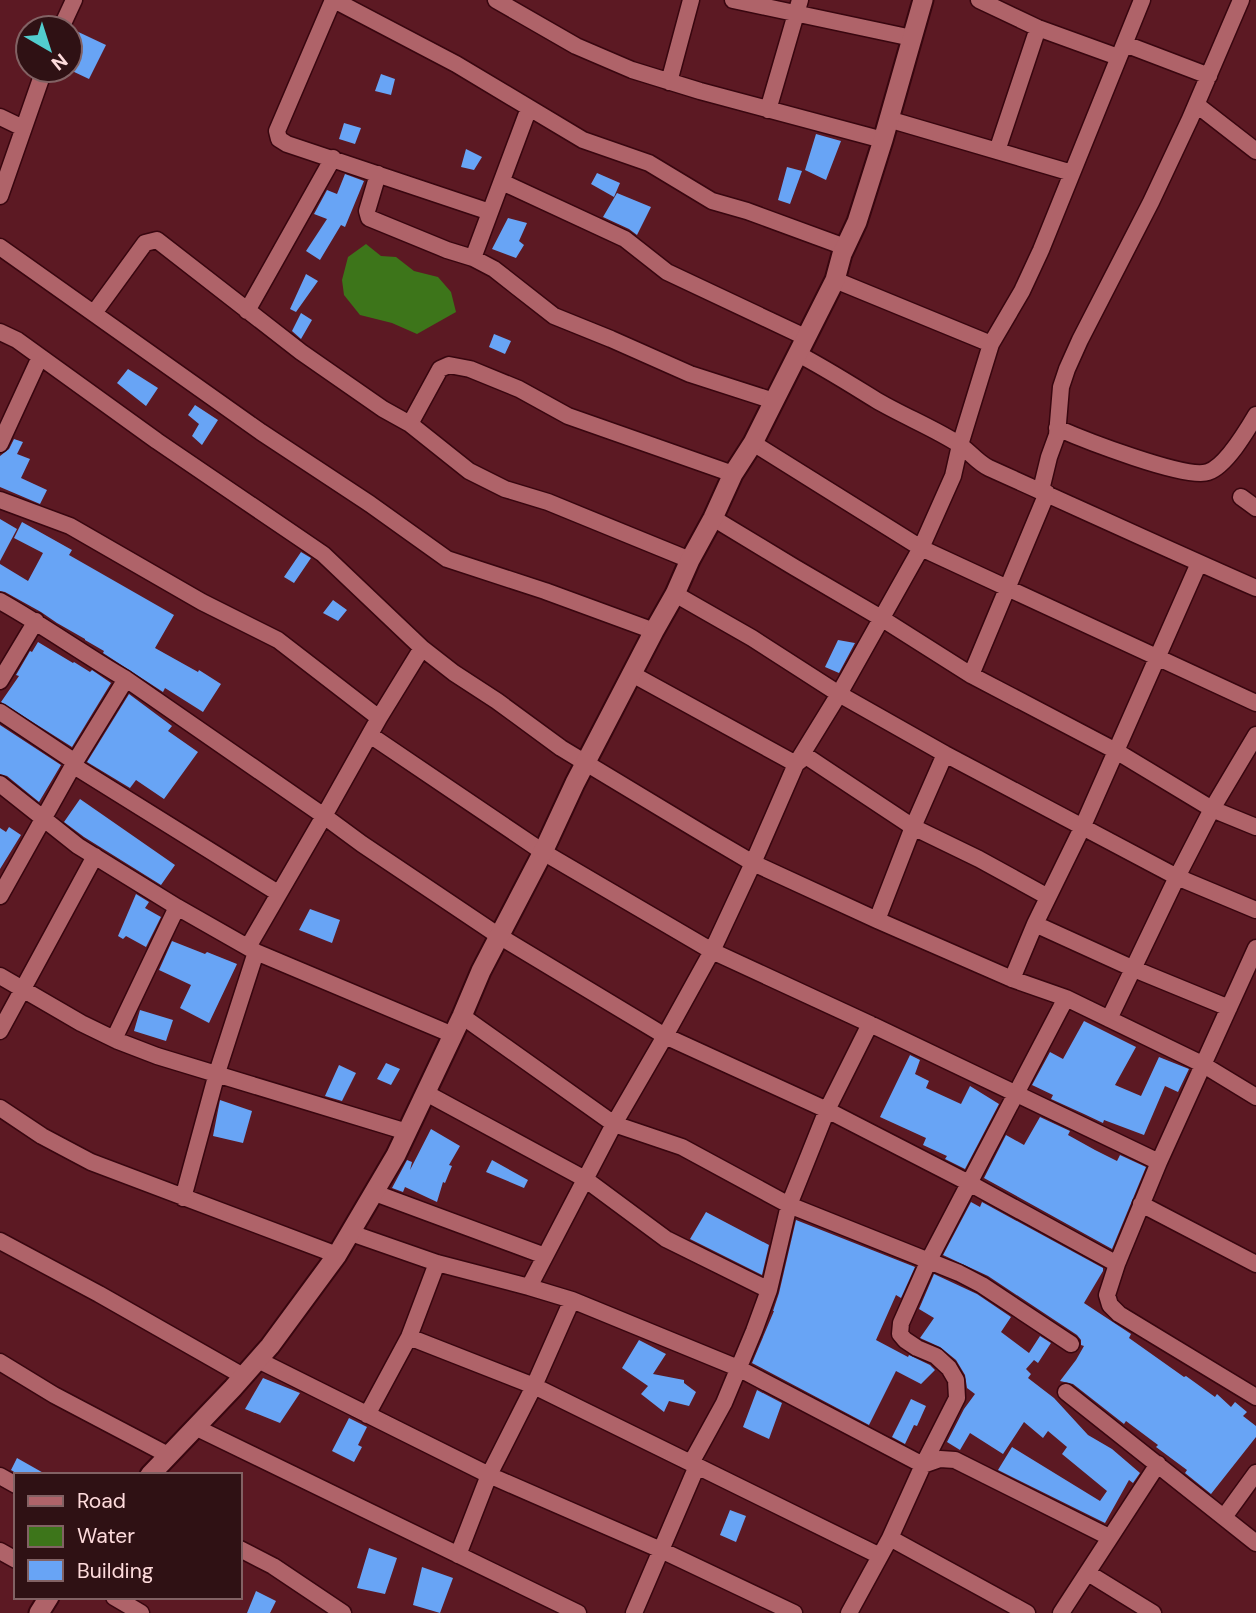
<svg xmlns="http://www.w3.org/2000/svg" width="1256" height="1613" font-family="'DM Sans',sans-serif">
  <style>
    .water { fill: #3d751a }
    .building { fill: #68a4f5 }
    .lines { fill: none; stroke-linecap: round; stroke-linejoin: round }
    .minor-casing { stroke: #38060f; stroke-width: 19 }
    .tertiary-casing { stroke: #38060f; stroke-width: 23 }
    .minor { stroke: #af6369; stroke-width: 16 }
    .tertiary { stroke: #af6369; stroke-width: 19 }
  </style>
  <rect width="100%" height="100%" fill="#5c1923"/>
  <!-- water -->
  <path class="water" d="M366 244 381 256 396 257 414 271 438 277 451 292 456 312 417 334 392 323 360 315 344 295 342 280 348 257Z"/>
  <!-- building -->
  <path class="building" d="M72 29 106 45 89 79 70 70V33Z
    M381 74 395 79 391 95 375 91Z
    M344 123 361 128 355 144 339 139Z
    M816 134 841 141 826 180 805 170Z
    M466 149 482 157 474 170 461 167Z
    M787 167 802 171 790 204 778 200Z
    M597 173 620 183 614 197 591 184Z
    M345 174 364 181 345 227 341 225 320 260 306 251 327 219 314 214 327 190 337 194Z
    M617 193 651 207 637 235 629 229 603 217Z
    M508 218 527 223 519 241 524 245 516 258 492 249Z
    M306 274 318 281 296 312 290 309Z
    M301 313 312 320 301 339 292 331Z
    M494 334 511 341 505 354 489 347Z
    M128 369 158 388 146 406 117 383Z
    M195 405 218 420 202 445 192 436 199 424 188 415Z
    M14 439 23 442 17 454 30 459 21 478 47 490 40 504 0 487V456L9 449Z
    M0 519 17 529 0 561Z
    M22 522 72 550 69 555 174 615 155 648 198 672 199 670 221 684 203 712 165 688 163 692 103 653 104 651 85 640V639L57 623 41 612 5 592 0 591V564L28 581 43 553 14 538Z
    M301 552 311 558 294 583 284 577Z
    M333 600 347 610 338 621 323 613Z
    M838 640 855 643 839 673 825 667Z
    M38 642 73 663 74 662 90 672 92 670 111 683 72 747 1 702 19 676 16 675 30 651 32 652Z
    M129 694 172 726 168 731 198 752 164 799 136 780 130 788 87 762Z
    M0 725 61 765 39 802 7 776 0 774Z
    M80 799 175 865 161 885 84 837 64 822Z
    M9 827 21 835 0 869V828L6 832Z
    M136 894 149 902 145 908 161 917 146 947 126 936 123 939 118 936Z
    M310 909 340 920 332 943 299 930Z
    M172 941 205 954 207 952 237 964 209 1023 180 1008 191 985 159 970Z
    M140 1010 173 1020 166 1041 134 1031Z
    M1084 1021 1136 1047 1115 1085 1141 1096 1159 1057 1189 1069 1178 1092 1165 1086 1144 1135 1104 1120 1103 1123 1084 1114 1051 1099 1053 1095 1032 1085 1050 1052 1063 1059Z
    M910 1055 920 1060 915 1074 929 1081 926 1088 961 1104 970 1086 999 1104 965 1169 945 1159 947 1156 923 1145 926 1138 880 1117Z
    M386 1063 400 1069 391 1085 377 1079Z
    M339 1065 356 1073 342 1101 325 1096Z
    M220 1100 252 1111 243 1143 213 1136Z
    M1040 1117 1070 1131 1068 1135 1095 1150 1117 1161 1120 1155 1146 1167 1112 1249 984 1178 1006 1135 1024 1145Z
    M431 1129 460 1146 449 1165 452 1166 445 1183 443 1182 437 1202 405 1187 403 1192 392 1188 407 1160 412 1162 410 1170Z
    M492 1160 528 1180 524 1188 486 1172Z
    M971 1202 980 1207 982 1202 1103 1268V1271L1084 1303 1131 1334 1129 1338 1184 1377 1186 1376 1215 1397 1217 1394 1231 1407 1235 1402 1247 1412 1243 1416 1256 1426V1437L1211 1494 1185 1473 1187 1470 1156 1447 1158 1445 1126 1421 1124 1424 1073 1384 1060 1381 1076 1360 1084 1346 1081 1345V1340L1077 1335 988 1276 943 1255Z
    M706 1212 769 1245 762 1275 690 1239Z
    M796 1220 915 1267 901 1298 896 1295 876 1340 908 1357 909 1355 930 1365 935 1370 921 1384 896 1371 869 1425 752 1363 774 1311H773L779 1293Z
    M934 1274 977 1294 1011 1317 1001 1332 1029 1353 1040 1336 1051 1343 1038 1363 1034 1360 1026 1369 1031 1374 1028 1378 1054 1398 1088 1435 1112 1449 1140 1473 1133 1483 1129 1480 1105 1523 998 1470 1012 1447 1100 1501 1107 1491 1062 1454 1067 1447 1048 1431 1043 1438 1024 1422 1003 1454 970 1433 960 1450 947 1442 964 1409 975 1394 967 1388 965 1375 956 1360 940 1347 920 1338 934 1318 919 1309Z
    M639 1340 666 1354 653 1374 684 1380V1383L696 1392 689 1406 669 1401 664 1412 641 1394 648 1386 622 1368Z
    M263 1378 300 1393 280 1423 245 1409Z
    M757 1390 782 1403 769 1439 743 1427Z
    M911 1399 926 1406 917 1426 914 1425 905 1444 892 1437Z
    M349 1418 367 1427 358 1445 362 1447 354 1462 332 1451Z
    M17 1458 47 1475H19L11 1470Z
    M730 1510 746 1516 736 1542 720 1535Z
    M369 1548 397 1558 385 1594 357 1588Z
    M422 1567 453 1578 440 1613 413 1605Z
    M256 1591 276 1601 270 1613H247Z"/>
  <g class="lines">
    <defs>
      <path id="minor" d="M333 0 277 131 279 139 287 144 490 212
        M334 0 456 64 583 140 649 163 712 201 747 211 845 247
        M496 0 576 46 632 70 700 91 883 140
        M733 0 912 38
        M979 0 1038 28 1118 57
        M61 28 74 0
        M1125 44 1209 76
        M669 82 691 0
        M1197 105 1256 151
        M768 110 800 0
        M0 117 23 128
        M888 119 1072 173
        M997 151 1038 28
        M378 174 367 211 369 218 447 250 473 258 494 269 554 316 611 339 690 374 774 401
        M502 182 625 239 667 272 805 337
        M0 196 44 70
        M0 247 261 432 370 504 447 559 545 591 654 631
        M473 258 529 108
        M835 280 991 344
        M247 311 333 158
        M94 313 145 243 157 240 301 352 383 409 410 424 469 471 505 489 548 502 690 560
        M0 332 17 340 157 441 323 554 422 648 454 673 497 701 561 748 707 836 753 863 877 920 1012 979 1066 998 1202 1064 1256 1097
        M798 354C825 368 850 384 876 400 903 416 934 428 960 445 970 452 978 463 989 468 1078 508 1167 549 1256 588
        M410 424 440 369 449 365 470 369 519 389 568 416 733 474
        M1057 428C1082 439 1186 480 1208 472 1226 466 1246 432 1256 415
        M753 443 921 548 1256 703
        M0 444 40 357
        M1041 490 1049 457 1057 435 1061 387 1067 369 1080 340 1151 202 1190 119 1241 0
        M1241 497 1256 508
        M0 500 70 526 202 602 278 640 379 718
        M713 518 794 567 881 618 971 675 1116 751 1212 809 1256 827
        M675 594 752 638 839 694 945 754 1177 877 1256 910
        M0 601C43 625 83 654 126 679L324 816 362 844 499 936 665 1036 827 1110 969 1183 1117 1264
        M632 674 796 764 806 756 913 827 945 754
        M971 675 1047 493
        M0 681 36 621
        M0 712 75 762
        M370 735 543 852 712 951 870 1024 1159 1162
        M74 766 278 893
        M0 784 78 846 177 907 256 952 453 1035
        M0 896 75 762 126 679
        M877 920 913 827 979 859 1048 897
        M1035 924 1134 969 1229 1008
        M248 947 324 816 379 718 422 648
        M1256 948 1159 1162 1117 1264 1107 1295 1110 1305 1119 1314 1256 1397
        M0 976 81 1023 118 1041 157 1056 407 1132
        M1012 979 1035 924 1082 828 1199 563
        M462 1016 614 1124 682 1147 789 1205 959 1273 982 1285 1071 1344
        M1109 1019 1177 877 1212 809 1256 735
        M0 1031 95 856
        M114 1039 177 907
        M426 1093 585 1179 666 1239 769 1290
        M0 1108 42 1136 91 1162 337 1255
        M375 1193 545 1256
        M183 1198 217 1073 256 952
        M1141 1204 1256 1264
        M351 1233 437 1263 529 1287 572 1300 738 1368 923 1465 940 1459 955 1460 1109 1537
        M0 1241 99 1294 243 1376
        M529 1287 614 1124 665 1036 712 951 753 863 796 764 839 694 921 548 953 476 960 445 991 344 1022 291 1041 250 1142 0
        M409 1337 534 1386 880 1556
        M258 1360 489 1475 661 1550 794 1613
        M0 1362 54 1395 168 1455
        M1066 1392 1256 1543
        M367 1415 409 1337 437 1263
        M195 1427 578 1613
        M691 1463 724 1403 754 1331 769 1290 789 1205 827 1110 870 1024
        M0 1476 16 1485
        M1224 1517 1256 1473
        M890 1538 1027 1613
        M240 1549 273 1566 343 1613
        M0 1551 16 1560
        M458 1555 489 1475 534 1386 572 1300
        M1088 1573 1153 1613
        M114 1597 141 1613
        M634 1613 697 1466
        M849 1613 890 1538 923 1465 957 1398 956 1380 949 1368 936 1356 917 1348 905 1340 900 1334 901 1323 929 1260 1066 998
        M1061 1613 1158 1464"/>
      <path id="tertiary" d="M150 1475 233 1388 270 1346 337 1255 396 1155 462 1016 481 971 543 852 575 783 654 631 675 594 690 560 713 518 733 474 753 443 766 417 835 280 842 254 857 222 883 140 923 0
        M39 1613 49 1597"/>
    </defs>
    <!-- minor casing -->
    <use href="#minor" class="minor-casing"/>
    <!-- tertiary casing -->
    <use href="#tertiary" class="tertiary-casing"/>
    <!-- minor -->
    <use href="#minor" class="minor"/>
    <!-- tertiary -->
    <use href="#tertiary" class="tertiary"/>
  </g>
  <!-- legend -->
  <rect x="14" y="1473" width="228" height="126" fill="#2f1114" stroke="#826264" stroke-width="2"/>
  <rect x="28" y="1496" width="35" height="10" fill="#af6369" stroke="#826264" stroke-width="2"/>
  <text x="77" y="1508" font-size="21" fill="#fedbdc">Road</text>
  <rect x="28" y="1526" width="35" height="21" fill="#3d751a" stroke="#826264" stroke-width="2"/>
  <text x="77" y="1543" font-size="21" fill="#fedbdc">Water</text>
  <rect x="28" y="1560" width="35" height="21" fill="#68a4f5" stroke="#826264" stroke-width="2"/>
  <text x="77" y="1578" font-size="21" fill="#fedbdc">Building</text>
  <!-- north arrow -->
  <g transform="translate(49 49) rotate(141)"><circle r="33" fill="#2f1114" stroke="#826264" stroke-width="2"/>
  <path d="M0-5L12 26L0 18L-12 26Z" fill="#52cdce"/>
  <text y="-10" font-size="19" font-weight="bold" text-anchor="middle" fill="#fedbdc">N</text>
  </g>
</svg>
